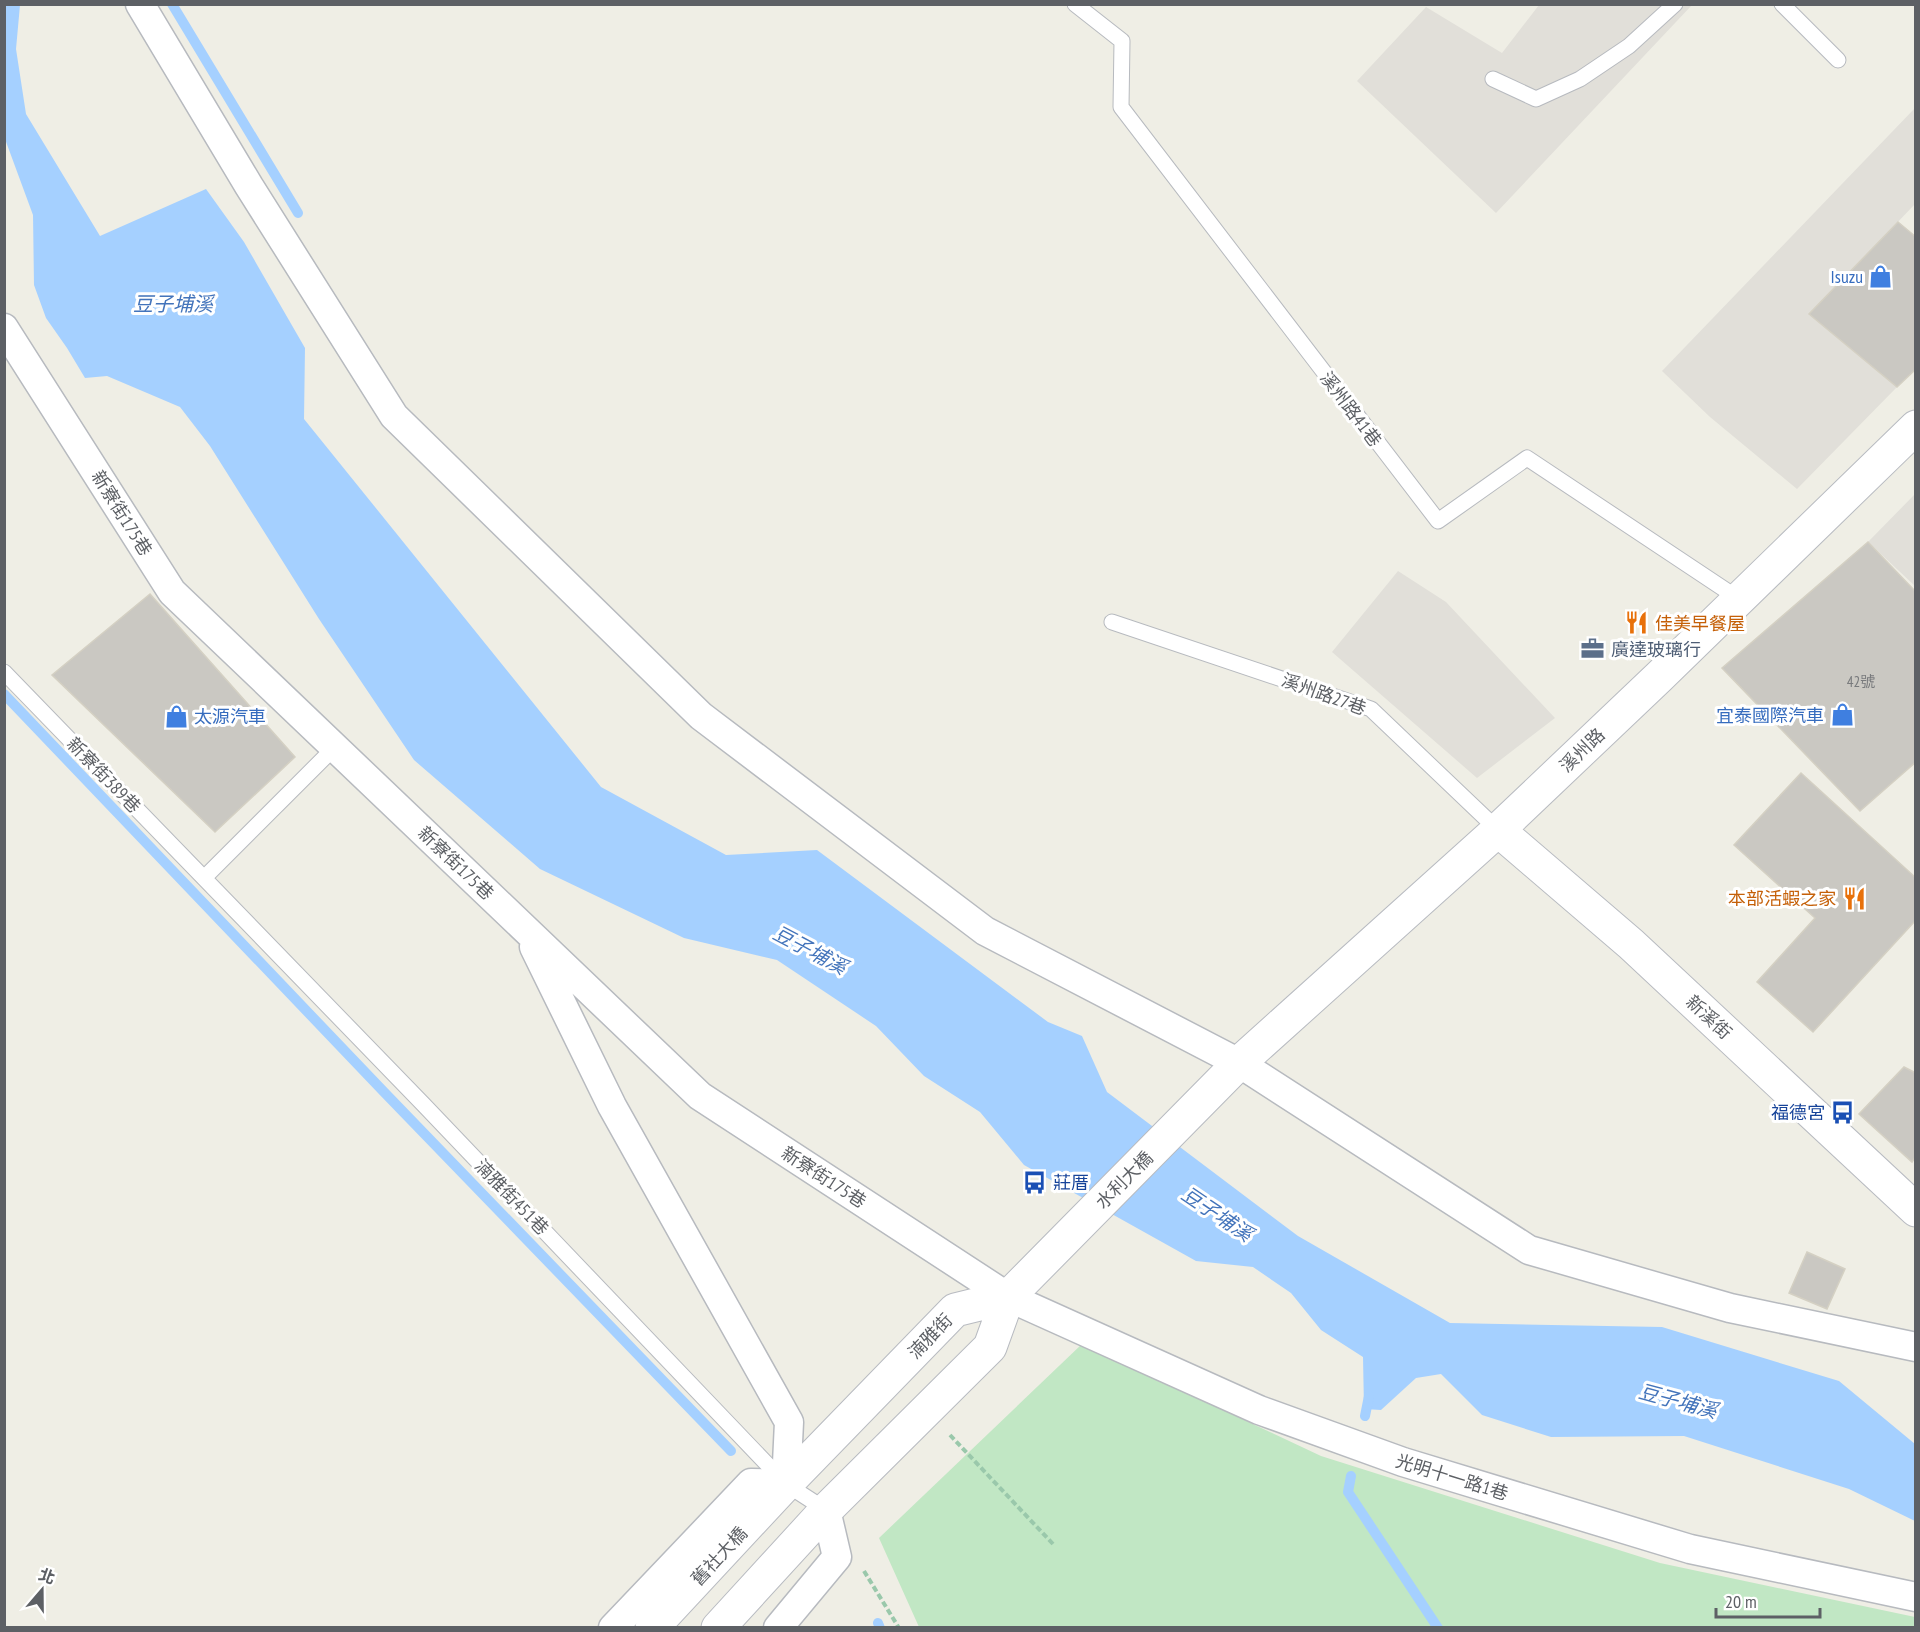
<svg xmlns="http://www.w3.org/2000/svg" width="1920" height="1632" font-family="'PT Sans Narrow','Noto Sans TC',sans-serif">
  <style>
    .industrial { fill: #e1dfd9 }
    .green { fill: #c1e7c4 }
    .water { fill: #a5d0ff }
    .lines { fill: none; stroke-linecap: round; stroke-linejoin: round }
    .stream { stroke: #a5d0ff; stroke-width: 10 }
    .building { fill: #cac8c2; stroke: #d4d0c3; stroke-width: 1.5 }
    .lane-casing { stroke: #b7babf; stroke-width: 17 }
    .street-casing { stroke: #b7babf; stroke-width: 31 }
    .secondary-casing { stroke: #b8bbc1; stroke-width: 35 }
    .path { stroke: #9ac8ab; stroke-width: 4; stroke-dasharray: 6 3; stroke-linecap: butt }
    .lane { stroke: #fff; stroke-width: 15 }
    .street { stroke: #fff; stroke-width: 28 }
    .secondary { stroke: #fff; stroke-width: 33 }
    .labels { text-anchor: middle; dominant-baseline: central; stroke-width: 6; stroke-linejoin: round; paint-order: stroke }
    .number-label { font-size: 15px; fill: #787a7c }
    .shop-label { font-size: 18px; fill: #366cbe; stroke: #fff; text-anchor: end }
    .street-label { font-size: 18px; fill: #5d6065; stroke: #fff }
    .food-label { font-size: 18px; fill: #c56008; stroke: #fff; text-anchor: start }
    .service-label { font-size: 18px; fill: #4e5e75; stroke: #fff; text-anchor: start }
    .transit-label { font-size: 18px; fill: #164399; stroke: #fff; text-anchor: end }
    .water-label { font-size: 20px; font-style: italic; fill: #4374bb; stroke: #fff }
  </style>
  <rect width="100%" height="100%" fill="#efeee5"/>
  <!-- industrial -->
  <path class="industrial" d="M1539 5H1692L1496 213 1357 81 1426 7 1502 53Z
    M1915 108V204L1810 314 1897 387 1797 489 1710 417 1662 371Z
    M1915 494V586L1868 542Z
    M1398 571 1446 602 1555 718 1477 778 1332 652Z"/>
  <!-- green -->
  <path class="green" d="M1082 1344 1321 1456 1660 1563 1915 1617V1627H919L879 1538Z"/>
  <!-- water -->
  <path class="water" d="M5 5H20L16 49 26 114 100 236 206 189 244 242 305 348 304 419 601 787 726 855 817 850 1048 1022 1082 1036 1107 1092 1298 1236 1450 1323 1662 1327 1839 1381 1915 1444V1521L1849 1489 1684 1436 1551 1437 1482 1415 1441 1374 1416 1378 1381 1410 1364 1409 1363 1357 1321 1330 1291 1293 1253 1267 1196 1261 1024 1165 980 1112 924 1076 876 1026 777 960 684 938 540 869 414 760 319 619 210 446 180 407 107 376 85 378 67 348 46 318 34 285 33 215 5 139Z"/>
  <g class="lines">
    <!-- stream -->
    <path class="stream" d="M172 4 298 213
      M4 694 384 1092 731 1451
      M1365 1416 1369 1396
      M1351 1476 1348 1492 1438 1628
      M878 1623 880 1628"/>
  </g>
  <!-- building -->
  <path class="building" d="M1898 222 1916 237V369L1897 387 1809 314Z
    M1868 542 1916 592V762L1860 811 1722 668Z
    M150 594 295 757 215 832 52 675Z
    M1801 773 1916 878V920L1813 1032 1757 982 1815 918 1734 845Z
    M1904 1067 1916 1073V1156L1912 1162 1859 1114Z
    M1807 1252 1845 1269 1827 1309 1789 1293Z"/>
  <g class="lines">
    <defs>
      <path id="lane" d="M1075 4 1122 41 1121 107 1438 521 1527 458 1739 599
        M1782 4 1838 60
        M1493 79 1536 99 1580 79 1629 46 1675 4
        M1112 622 1371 709 1498 830
        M4 672 423 1104 786 1484 826 1510
        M204 878 335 747"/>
      <path id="street" d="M140 4 249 186 394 416 701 716 985 931 1239 1063 1529 1250 1730 1308 1916 1347
        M4 328 172 592 700 1096 1008 1297 1259 1410 1403 1462 1690 1549 1916 1597
        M534 947 612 1106 789 1422 786 1484 751 1483 613 1628
        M778 1628 837 1557 826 1510"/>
      <path id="secondary" d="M1498 830 1631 944 1916 1210
        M652 1628 786 1484 955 1310 1008 1297
        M718 1628 826 1510 990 1347 1008 1297 1239 1063 1498 830 1659 677 1916 427"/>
    </defs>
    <!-- lane casing -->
    <use href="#lane" class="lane-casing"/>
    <!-- street casing -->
    <use href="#street" class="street-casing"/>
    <!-- secondary casing -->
    <use href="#secondary" class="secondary-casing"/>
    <!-- path -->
    <path class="path" d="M950 1435 1053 1544
      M864 1571 899 1628"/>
    <!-- lane -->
    <use href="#lane" class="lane"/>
    <!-- street -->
    <use href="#street" class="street"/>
    <!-- secondary -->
    <use href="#secondary" class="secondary"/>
  </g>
  <!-- icons -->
  <defs>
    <symbol id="shop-bare" viewBox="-9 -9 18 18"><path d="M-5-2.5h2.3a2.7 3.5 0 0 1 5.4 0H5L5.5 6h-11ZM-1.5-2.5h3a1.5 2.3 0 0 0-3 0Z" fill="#3f7fe0" stroke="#fff" stroke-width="2.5" paint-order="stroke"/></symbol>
    <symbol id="restaurant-bare" viewBox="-9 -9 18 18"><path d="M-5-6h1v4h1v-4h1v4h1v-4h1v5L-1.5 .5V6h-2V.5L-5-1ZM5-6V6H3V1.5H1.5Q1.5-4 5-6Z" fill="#e8710a" stroke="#fff" stroke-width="2.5" paint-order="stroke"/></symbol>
    <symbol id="office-bare" viewBox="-9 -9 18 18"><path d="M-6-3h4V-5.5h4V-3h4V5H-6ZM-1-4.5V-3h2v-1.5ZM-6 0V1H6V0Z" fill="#5c6f8a" stroke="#fff" stroke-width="2.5" paint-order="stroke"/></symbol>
    <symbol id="bus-bare" viewBox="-9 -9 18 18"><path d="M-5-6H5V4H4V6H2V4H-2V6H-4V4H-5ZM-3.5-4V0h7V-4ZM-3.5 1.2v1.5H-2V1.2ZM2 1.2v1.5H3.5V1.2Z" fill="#1a4fb4" stroke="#fff" stroke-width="2.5" paint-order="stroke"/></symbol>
  </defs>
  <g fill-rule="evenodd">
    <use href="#shop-bare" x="1864" y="260" width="33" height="33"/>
    <use href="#restaurant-bare" x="1620" y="606" width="33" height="33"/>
    <use href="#office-bare" x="1576" y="632" width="33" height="33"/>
    <use href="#shop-bare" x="1826" y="698" width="33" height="33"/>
    <use href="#shop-bare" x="160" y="700" width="33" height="33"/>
    <use href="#restaurant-bare" x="1838" y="882" width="33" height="33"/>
    <use href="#bus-bare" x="1826" y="1096" width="33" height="33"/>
    <use href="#bus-bare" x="1018" y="1166" width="33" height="33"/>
  </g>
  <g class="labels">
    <!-- number labels -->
    <g class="number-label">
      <text x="1861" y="681">42號</text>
    </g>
    <!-- shop labels -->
    <g class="shop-label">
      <text x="1863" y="276">Isuzu</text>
      <text x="1824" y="715">宜泰國際汽車</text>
      <text x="194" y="716" text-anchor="start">太源汽車</text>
    </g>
    <!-- street labels -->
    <g class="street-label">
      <text transform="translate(1351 409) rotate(53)">溪州路41巷</text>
      <text transform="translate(122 513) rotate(58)">新寮街175巷</text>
      <text transform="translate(1324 694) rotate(20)">溪州路27巷</text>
      <text transform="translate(1582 750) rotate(-44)">溪州路</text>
      <text transform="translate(104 775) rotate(46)">新寮街389巷</text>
      <text transform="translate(456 863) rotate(44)">新寮街175巷</text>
      <text transform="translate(1709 1017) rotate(43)">新溪街</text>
      <text transform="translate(824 1177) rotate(33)">新寮街175巷</text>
      <text transform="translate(1124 1180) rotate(-45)">水利大橋</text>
      <text transform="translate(512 1197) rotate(46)">湳雅街451巷</text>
      <text transform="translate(930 1336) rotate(-46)">湳雅街</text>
      <text transform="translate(1452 1477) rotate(17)">光明十一路1巷</text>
      <text transform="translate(719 1556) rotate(-47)">舊社大橋</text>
    </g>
    <!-- food labels -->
    <g class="food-label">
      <text x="1655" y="623">佳美早餐屋</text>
      <text x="1836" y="898" text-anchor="end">本部活蝦之家</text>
    </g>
    <!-- service labels -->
    <g class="service-label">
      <text x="1611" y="649">廣達玻璃行</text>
    </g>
    <!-- transit labels -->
    <g class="transit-label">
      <text x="1825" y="1112">福德宮</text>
      <text x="1053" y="1182" text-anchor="start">莊厝</text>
    </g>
    <!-- water labels -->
    <g class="water-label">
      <text x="173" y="304">豆子埔溪</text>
      <text transform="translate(810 950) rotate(28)">豆子埔溪</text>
      <text transform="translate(1217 1214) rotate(34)">豆子埔溪</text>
      <text transform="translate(1678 1401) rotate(15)">豆子埔溪</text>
    </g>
  </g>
  <!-- border -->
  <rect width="1920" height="1632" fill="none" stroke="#5d6065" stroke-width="12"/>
  <!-- north arrow -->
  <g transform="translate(42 1590) rotate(20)" stroke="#ffffff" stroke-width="4.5" paint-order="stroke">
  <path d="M0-4.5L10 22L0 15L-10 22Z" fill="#5d6065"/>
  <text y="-9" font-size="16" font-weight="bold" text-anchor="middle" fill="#5d6065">北</text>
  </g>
  <!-- scale -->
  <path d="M1716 1608v9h104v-9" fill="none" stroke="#5d6065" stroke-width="3"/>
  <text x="1725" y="1608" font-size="18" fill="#5d6065" stroke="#ffffff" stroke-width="4.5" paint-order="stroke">20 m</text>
</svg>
